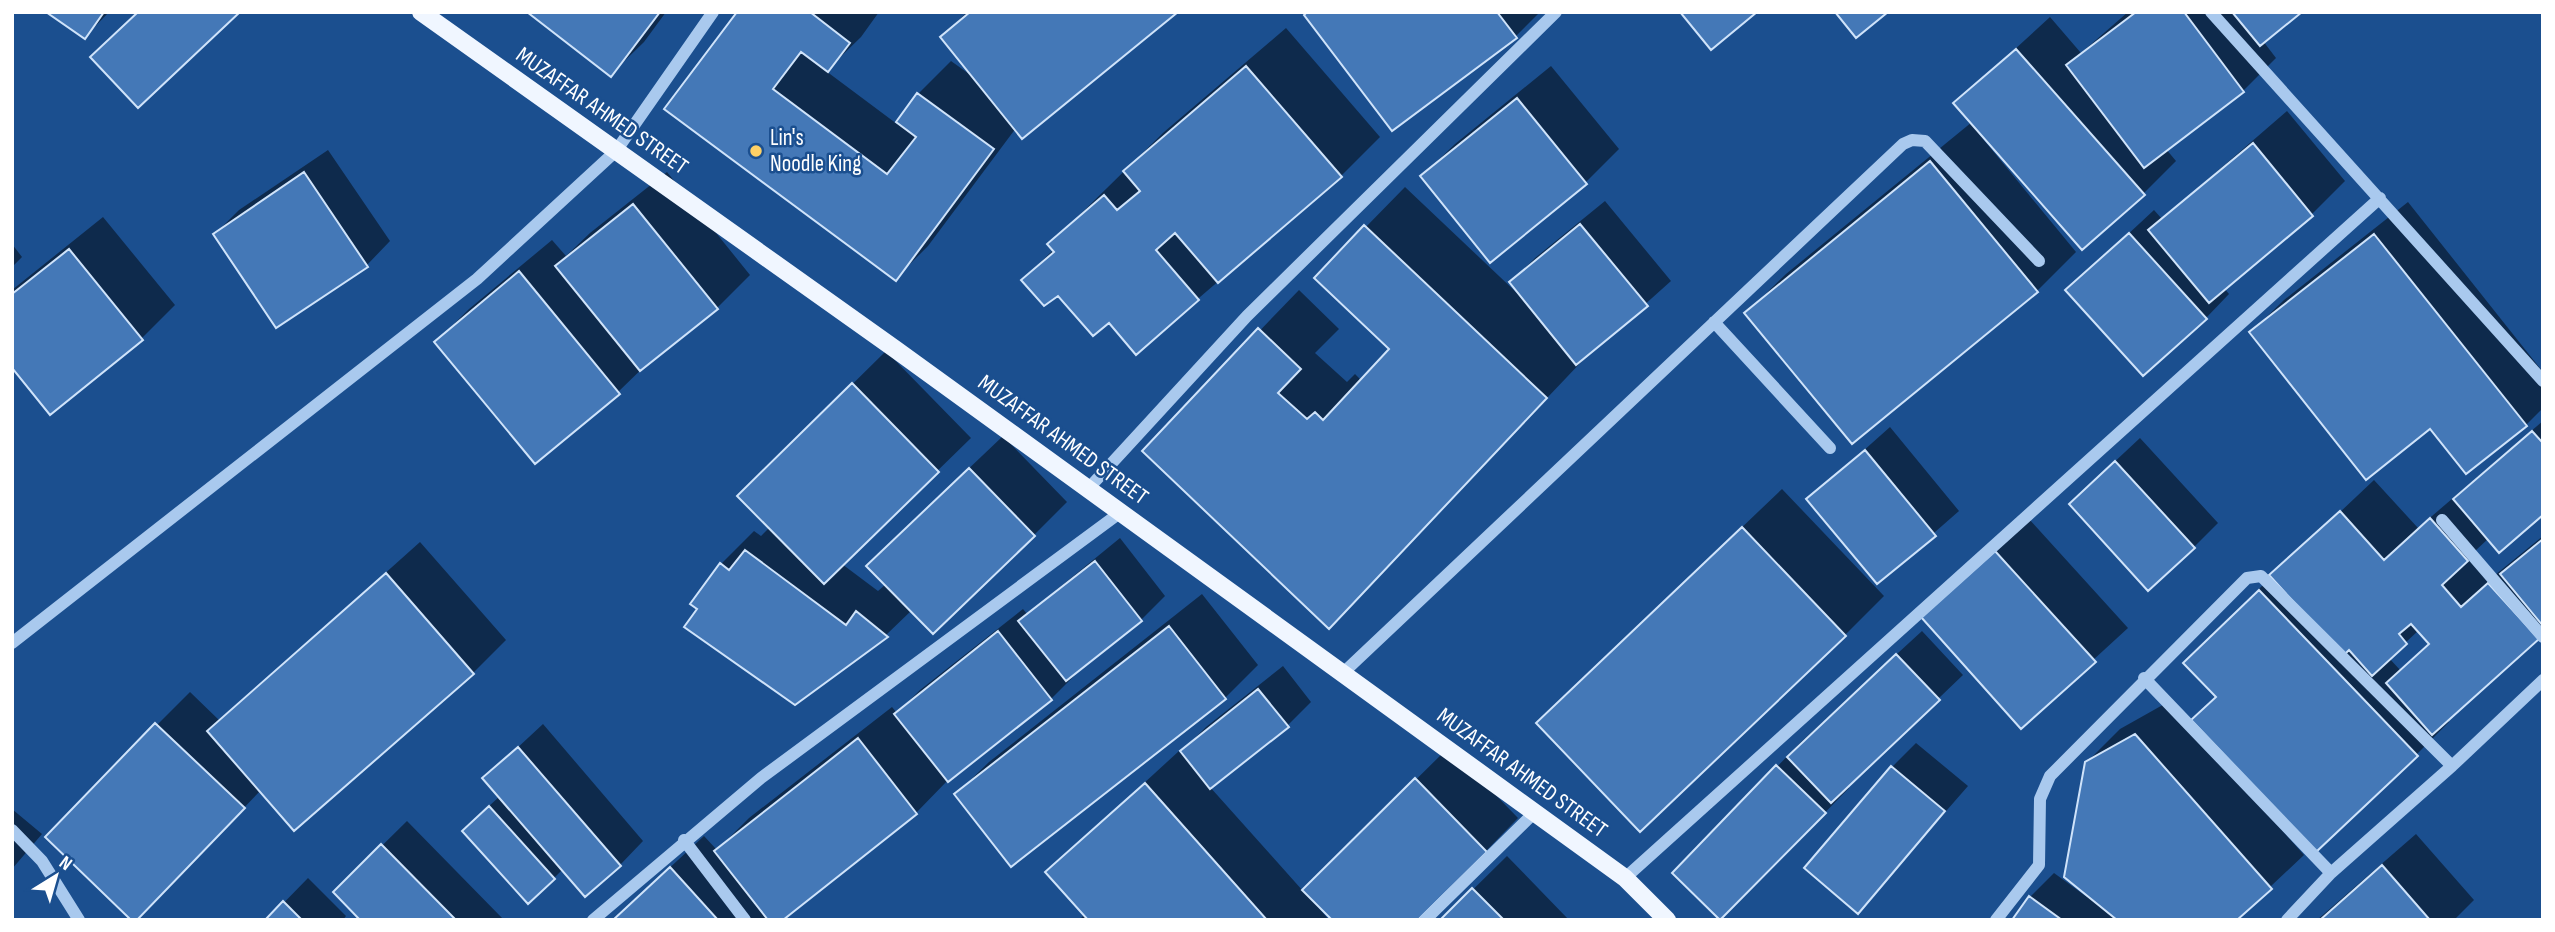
<svg xmlns="http://www.w3.org/2000/svg" width="2555" height="932" font-family="'Sofia Sans Condensed',sans-serif">
  <style>
    .shadow { fill: #0007; fill-rule: evenodd }
    .building { fill: #4478b7; stroke: #cfe3fa; stroke-width: 2 }
    .lines { fill: none; stroke-linecap: round; stroke-linejoin: round }
    .minor { stroke: #a9c9ee; stroke-width: 12 }
    .major { stroke: #f0f6ff; stroke-width: 18 }
    .poi-dot { fill: #ffd166; stroke: #1b4f8f; stroke-width: 2.5 }
    .labels { text-anchor: middle; dominant-baseline: central; stroke-width: 5; stroke-linejoin: round; paint-order: stroke }
    .street-label { font-size: 23px; fill: #fff; stroke: #1b4f8f }
    .poi-label { font-size: 23px; fill: #fff; stroke: #1b4f8f; text-anchor: start }
  </style>
  <rect width="100%" height="100%" fill="#1b4f8f"/>
  <!-- shadow -->
  <path class="shadow" d="M49 12H109L85 37Z
    M530 12H666L644 42 611 74Z
    M739 12H879L861 37 826 71 897 124 918 94 951 61 972 76 942 37 967 12H1175L1016 128 928 246 895 279 667 109Z
    M1309 12H1540L1515 37Z
    M2128 12H2299L2263 41 2276 58 2243 91 2166 149 2176 161 2143 194 1982 132 1979 134 2076 252 2037 291 1746 313 1786 274 1972 122 1956 103 2050 17 2081 53Z
    M1286 28 1380 137 1341 176 1136 352 1109 321 1058 293 1023 280 1054 249 1050 244 1164 132Z
    M1551 66 1619 149 1586 182 1491 260 1422 176 1455 144Z
    M2287 111 2345 181 2312 214 2224 288 2229 294 2206 318 2068 290 2154 210 2162 219Z
    M328 150 390 241 367 265 215 234 239 210Z
    M667 172 750 275 717 308 650 361 618 392 436 342 469 309 552 240 566 256 590 233Z
    M1405 187 1518 294 1511 282 1535 258 1605 201 1671 281 1585 358 1368 587 1144 451 1299 290 1339 329 1315 353 1347 382 1355 374 1362 381 1392 349 1316 278Z
    M2408 202 2543 372V408L2526 425 2430 426 2251 332 2284 300Z
    M103 217 175 305 142 338 50 412 12 365V290Z
    M12 244 22 257 12 267Z
    M886 351 971 438 842 564 878 591 886 584 901 533 1003 436 1067 502 1034 535 912 610 886 635 795 703 699 609 721 564 754 531 761 536 770 527 739 496Z
    M2543 421V513L2489 538 2474 552 2495 575 2543 536V632L2447 719 2449 722 2417 754 2317 850 2217 696 2219 630 2303 544V547L2374 480 2418 528ZM2419 630 2430 643 2401 671 2389 658Z
    M1890 427 1959 511 1878 582 1808 500Z
    M2140 438 2218 523 2194 547 2095 480Z
    M1782 489 1884 596 1845 635 1578 684Z
    M2029 519 2128 628 2021 726 1956 584Z
    M1120 538 1165 596 1141 620 1074 673 1075 675 1051 699 949 779 916 813 781 920H613L704 836 717 850 749 818 892 707 897 713 920 690 1023 609 1027 614Z
    M420 542 506 640 473 673 294 829 261 790 167 888 157 725 190 692 220 721Z
    M1202 594 1258 665 1225 698 1012 865 956 794 989 762Z
    M1922 631 1963 675 1847 786 1849 788 1721 919 1674 873 1801 742Z
    M1283 666 1311 702 1287 726 1210 787 1303 891 1449 747 1518 818 1486 851 1321 906 1319 908 1329 920H1079L1085 914 1047 872 1179 751 1180 753 1206 727Z
    M2168 702 2304 855 2235 920H2014L2030 897 2054 873 2087 897 2089 895 2087 762 2120 729Z
    M543 724 643 841 620 865 563 869 554 878 488 807 500 796 485 778Z
    M1916 743 1968 786 1858 912 1892 767Z
    M12 809 42 834 12 869Z
    M407 821 504 920H363L335 892Z
    M2416 834 2474 900 2454 920H2317Z
    M1507 856 1569 920H1442Z
    M308 878 346 916 343 920H267Z"/>
  <!-- building -->
  <path class="building" d="M46 12H104L85 39Z
    M138 12H240L138 108 90 57Z
    M527 12H660L611 77Z
    M737 12H810L850 43 828 72 801 52 773 89 887 174 916 137 896 122 917 93 994 149 896 281 664 109Z
    M970 12H1178L1022 139 940 37Z
    M1307 12H1497L1517 38 1392 131 1304 15Z
    M1680 12H1757L1711 50Z
    M1835 12H1888L1856 38Z
    M2136 12H2184L2244 92 2144 168 2066 65Z
    M2232 12H2302L2260 46Z
    M2016 49 2145 195 2082 250 1953 103Z
    M1246 66 1342 177 1218 283 1175 233 1156 250 1199 300 1136 355 1109 323 1093 336 1058 296 1044 306 1021 280 1054 252 1047 244 1104 195 1117 210 1140 191 1123 171Z
    M1517 98 1587 184 1490 263 1420 176Z
    M2253 143 2313 216 2209 303 2148 230Z
    M1930 161 2038 292 1852 444 1744 313Z
    M304 172 368 267 276 328 213 234Z
    M633 204 718 309 640 371 555 266Z
    M1580 224 1648 306 1576 365 1509 282Z
    M1364 225 1547 398 1329 629 1142 451 1258 328 1301 369 1278 393 1307 419 1315 412 1323 420 1389 349 1314 278Z
    M2129 233 2207 319 2143 376 2065 290Z
    M2374 234 2527 426 2466 474 2430 429 2366 480 2249 332Z
    M69 249 143 340 50 415 12 368V294Z
    M519 271 620 394 535 464 434 342Z
    M852 383 939 472 824 584 737 496Z
    M2532 431 2543 443V515L2499 553 2453 499Z
    M1865 450 1936 536 1877 584 1806 499Z
    M2115 461 2195 548 2148 591 2069 504Z
    M969 468 1035 536 933 634 866 566Z
    M2340 511 2384 560 2430 518 2468 561 2442 585 2461 607 2488 583 2539 639 2432 735 2386 683 2429 644 2411 624 2399 634 2407 644 2372 676 2349 650 2343 656 2269 575Z
    M1742 527 1846 636 1640 832 1536 723Z
    M2543 539V626L2500 574Z
    M745 550 846 625 856 611 888 637 795 705 684 627 697 609 690 604 720 563 729 570Z
    M1995 551 2096 662 2021 729 1921 617Z
    M1095 561 1142 621 1066 681 1018 621Z
    M386 573 474 674 294 831 207 731Z
    M2259 590 2418 756 2316 852 2191 720 2216 697 2183 663Z
    M1169 626 1226 699 1011 867 954 794Z
    M998 631 1052 700 948 782 894 714Z
    M1896 654 1940 700 1831 803 1787 757Z
    M1258 689 1289 727 1210 789 1180 751Z
    M155 723 245 808 137 920H131L45 837Z
    M2135 734 2272 889 2237 920H2117L2064 877 2085 762Z
    M858 738 917 814 783 920H768L714 851Z
    M518 747 621 866 585 897 482 778Z
    M1776 765 1826 813 1720 920 1672 873Z
    M1891 766 1945 811 1858 914 1804 868Z
    M1415 778 1487 852 1418 920H1332L1302 890Z
    M1145 783 1267 920H1088L1045 872Z
    M489 806 555 879 528 904 462 831Z
    M381 844 456 920H360L333 892Z
    M2382 865 2430 920H2320Z
    M670 867 718 920H613Z
    M1472 888 1504 920H1440Z
    M2029 896 2062 920H2012Z
    M283 901 302 920H265Z"/>
  <g class="lines">
    <!-- minor -->
    <path class="minor" d="M2211 12 2543 381
      M1714 322 1830 448
      M1088 489 1247 316 1556 12
      M2442 520 2543 637
      M12 643 477 279 616 151 713 12
      M1343 673 1903 144 1912 140 1925 141 2039 261
      M2144 678 2331 873
      M12 830 42 861 79 920
      M684 840 745 920
      M1625 878 2380 198
      M593 920 761 778 1121 512
      M1425 920 1534 813
      M1996 920 2039 865 2040 799 2050 776 2247 578 2261 576 2452 766 2543 680
      M2287 920 2331 873 2452 766"/>
    <!-- major -->
    <path class="major" d="M421 12 895 349 1625 878 1667 920"/>
  </g>
  <!-- markers -->
  <circle class="poi-dot" cx="756" cy="151" r="7"/>
  <g class="labels">
    <!-- street labels -->
    <g class="street-label">
      <text transform="translate(602 111) rotate(35)">MUZAFFAR AHMED STREET</text>
      <text transform="translate(1063 440) rotate(36)">MUZAFFAR AHMED STREET</text>
      <text transform="translate(1522 773) rotate(36)">MUZAFFAR AHMED STREET</text>
    </g>
    <!-- poi labels -->
    <g class="poi-label">
      <text x="770" y="138">Lin's<tspan x="770" dy="26">Noodle King</tspan></text>
    </g>
  </g>
  <!-- border -->
  <rect width="2555" height="932" fill="none" stroke="#ffffff" stroke-width="28"/>
  <!-- north arrow -->
  <g transform="translate(56 876) rotate(37)" stroke="#1b4f8f" stroke-width="5" paint-order="stroke">
  <path d="M0-5L12 26L0 18L-12 26Z" fill="#ffffff"/>
  <text y="-10" font-size="19" font-weight="bold" text-anchor="middle" fill="#ffffff">N</text>
  </g>
</svg>
